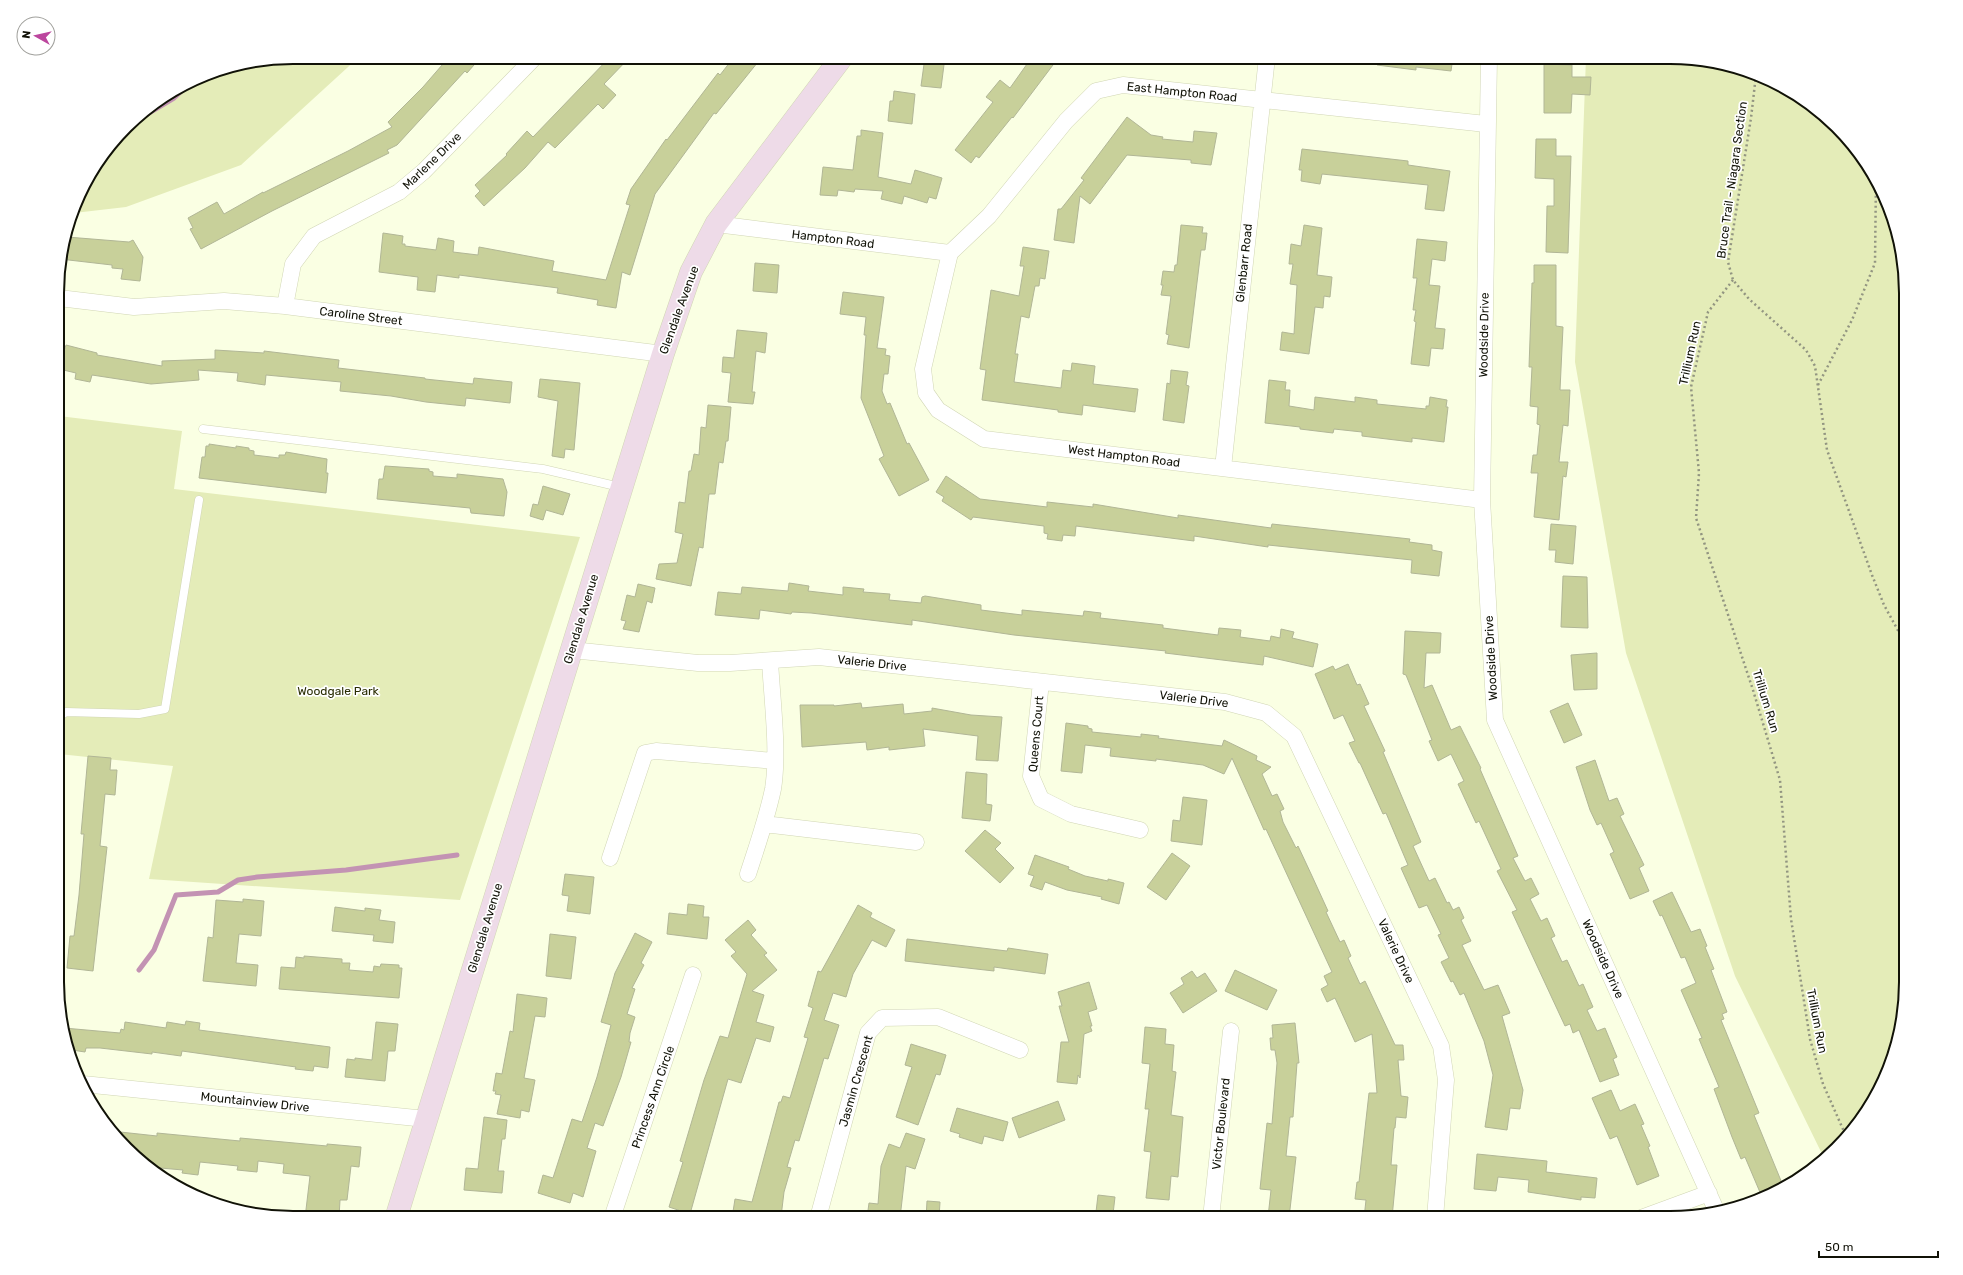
<svg xmlns="http://www.w3.org/2000/svg" width="1963" height="1275" font-family="Rubik,sans-serif">
  <style>
    .green { fill: #e4ecb8 }
    .lines { fill: none; stroke-linecap: round; stroke-linejoin: round }
    .stream { stroke: #c393b3; stroke-width: 5 }
    .building { fill: #c8d09a; stroke: #b1b696 }
    .service-casing { stroke: #d1d6b5; stroke-width: 9 }
    .minor-casing { stroke: #d1d6b5; stroke-width: 17 }
    .secondary-casing { stroke: #d1d6b5; stroke-width: 23 }
    .path { stroke: #929581; stroke-width: 2.5; stroke-dasharray: 2 3; stroke-linecap: butt }
    .service { stroke: #fff; stroke-width: 8 }
    .minor { stroke: #fff; stroke-width: 16 }
    .secondary { stroke: #eedbe8; stroke-width: 22 }
    .labels { text-anchor: middle; dominant-baseline: central; stroke-width: 3.5; stroke-linejoin: round; paint-order: stroke }
    .street-label { font-size: 12px; fill: #111207; stroke: #fff }
    .park-label { font-size: 12px; fill: #292c02; stroke: #fff }
    .rim { fill: none; stroke: #111207; stroke-width: 2 }
  </style>
  <rect width="100%" height="100%" fill="#faffe3"/>
  <!-- green -->
  <path class="green" d="M293 57H359L241 165 126 207 74 213 81 189 137 116 203 75Z
    M1586 57H1670L1745 69 1801 97 1847 137 1874 175 1898 232 1906 278V997L1894 1057 1866 1113 1825 1160 1735 976 1626 653 1575 362Z
    M59 416 182 431 174 489 580 537 460 900 149 879 173 766 59 754Z"/>
  <g class="lines">
    <!-- stream -->
    <path class="stream" d="M132 123 174 98 190 83
      M139 970 154 950 176 895 218 892 238 880 257 877 346 870 457 855"/>
  </g>
  <!-- building -->
  <path class="building" d="M449 57H481L467 73 465 71 397 145 387 150 389 153 272 211 201 249 190 229 193 228 188 218 217 202 224 214 263 192V193L348 151 392 127 388 122 423 87Z
    M610 57H630L604 84 616 95 603 109 598 104 555 148 548 142 525 168 484 206 475 196 480 191 475 185 507 155 506 154 527 131 533 137Z
    M734 57H762L716 114 714 113 655 194 630 275 622 272 616 308 597 305 598 300 557 293 558 288 459 275V278L437 275 435 292 417 290 418 277 379 272 383 233 403 236 402 244H405V246L436 250 438 238 454 241 453 252 478 255 479 247 554 261 552 271 606 280 630 205 626 204 631 189 666 139 667 140 718 73 720 75Z
    M925 57H945L941 88 921 86Z
    M1032 57H1059L1013 118 1012 117 979 158 976 156 971 163 955 150 993 102 986 97 1000 80 1010 88Z
    M1377 57H1453L1451 71 1416 67V70L1377 65Z
    M1544 64 1572 65V77H1591L1590 95 1572 94 1571 113H1544Z
    M894 91 915 94 912 124 888 121 890 101H893Z
    M1127 117 1151 135 1163 137 1162 139 1193 142 1194 131 1217 133 1211 165 1191 163V160L1127 155 1090 204 1080 196 1074 243 1054 240 1058 209H1061L1084 180 1081 178Z
    M861 130 883 133 878 177 911 184 915 170 942 178 936 199 929 197 927 203 904 196 902 204 881 199 883 191 855 189 854 192 838 190 837 196 820 195 823 167 853 170 857 136H861Z
    M1536 139H1556V156H1571L1568 253 1546 252 1547 206H1554V179L1535 178Z
    M1302 149 1408 161V165L1450 171 1444 211 1425 209 1428 185 1322 174 1320 184 1301 181 1302 170H1299Z
    M1181 225 1203 227 1202 233H1207L1205 250H1201L1200 258 1189 348 1167 344 1169 335 1166 334 1171 296 1161 295 1163 285H1161L1163 271 1174 272 1175 265H1177Z
    M1304 225 1322 228 1317 275 1332 277 1330 297 1324 296 1323 308 1315 307 1309 354 1280 350 1282 332 1294 334 1297 285 1290 284 1293 264H1289L1291 244 1301 246Z
    M67 237 129 242 133 240 143 257 140 281 121 279 123 269 112 268V265L60 259Z
    M1417 239 1447 242 1445 261 1432 259 1429 285 1440 286 1435 328 1445 329 1443 349 1431 348 1429 366 1411 364 1416 322 1414 321 1416 310H1413L1417 278H1413Z
    M1023 247 1049 251 1045 279 1040 278 1039 286H1035L1029 318 1021 316 1015 354H1018L1014 382 1061 388 1063 370 1071 371 1072 363 1095 366 1093 384 1138 389 1135 412 1083 405 1082 415 1058 412V410L982 400 986 370 980 369 991 290 1019 296 1024 266H1020Z
    M755 263 779 265 777 293 753 291Z
    M1534 265H1556V326L1563 327 1560 390H1570L1568 426 1563 425 1559 462H1568L1566 477 1563 476 1559 520 1534 517 1538 473H1531L1533 455H1537L1540 425 1537 424 1538 407 1530 406 1532 367H1529L1532 283H1534Z
    M843 292 884 297 877 348 886 349 885 355 890 356 888 374H884L882 391 887 404 890 403 907 444 909 443 929 480 899 496 879 459 884 456 861 398 866 335H864L866 317 840 314Z
    M737 330 767 333 765 353 756 351 752 392H755L753 404 728 402 731 373 722 372 723 357 734 358Z
    M66 345 97 353V355L162 366V361L215 359V350L264 353V351L339 360 338 368 425 378V379L473 384 474 378 512 382 510 403 466 398 465 406 426 402 391 396 340 391 341 382 266 375 265 385 237 381 238 373 198 370 199 380 151 384 92 375 90 382 75 379 76 373 59 369V350L64 351Z
    M1171 370 1188 372 1186 385 1189 386 1184 423 1163 420 1167 383 1170 384Z
    M540 379 580 383 574 450 565 449 564 458 552 456 558 401 538 397Z
    M1269 380 1286 382 1285 390H1290L1289 406 1314 410 1315 397 1355 402V397L1377 400V404L1426 409V406H1429L1430 397 1447 400 1446 407H1448L1444 442 1412 438V442L1362 436V432L1334 429 1333 433 1300 429V427L1265 423Z
    M708 405 731 407 728 441H726L723 463 719 462 715 494H709L703 548 699 547 691 586 656 579 659 564 677 563 683 534 675 532 679 502 685 503 689 471H691L694 454 699 455 701 427 706 428Z
    M209 444 236 448V446L249 448V450L254 451V455L279 458V455H285L286 452 327 459 326 473H328L326 493 199 478 202 457H205L206 446H209Z
    M385 466 429 469V471L433 472V476L457 478V474L503 479 507 492 504 516 471 513 470 508 377 499 379 479H383Z
    M946 476 980 499 1047 507V502L1093 507V504L1178 518V515L1271 528 1272 524 1410 539 1409 542 1432 545V550L1442 552 1439 576 1411 573 1412 560 1268 545V547L1194 536V541L1076 526 1075 536 1063 535 1062 541 1047 539 1048 534 1044 533V526L973 517 971 520 942 501 944 497 936 492Z
    M543 486 570 494 563 515 546 510 543 520 530 516 533 504 538 505Z
    M1551 524 1576 526 1573 564 1555 562 1556 550H1549Z
    M1563 576 1587 577 1588 628 1561 627Z
    M789 583 809 586 808 591 843 595V587L864 589 863 592 890 594 889 600 921 603 922 597 925 596 981 605V610L1022 615V610L1083 616 1084 611 1101 613 1100 618 1163 625V628L1218 635 1219 628 1241 630 1240 637 1270 641 1271 636 1280 638 1281 629 1294 632 1292 638 1318 644 1313 667 1264 656 1263 665 1165 653 1166 651 1014 635 912 620V625L811 613 792 612 791 614 760 610 759 619 715 615 718 592 741 594 742 587 788 591Z
    M638 584 655 588 652 603 647 601 639 632 623 629 626 621 621 620 627 595 635 597Z
    M1405 631 1441 633 1440 653H1426L1424 688 1432 685 1451 730 1460 726 1481 768 1480 769 1518 856 1513 858 1525 881 1531 878 1539 894 1530 899 1541 921 1547 918 1555 936 1551 938 1562 962 1567 960 1579 986 1583 984 1593 1007 1587 1010 1597 1031 1605 1028 1617 1057 1613 1059 1619 1075 1600 1082 1579 1030 1573 1033 1570 1024 1565 1026 1512 912 1517 910 1497 871 1501 869 1479 821 1476 823 1458 784 1464 781 1451 754 1438 761 1429 741 1432 740 1406 675 1403 674Z
    M1597 653V689L1574 690 1571 655Z
    M1348 664 1357 685 1360 684 1369 704 1364 706 1385 751 1383 752 1421 842 1413 846 1429 881 1435 878 1447 903 1449 902 1453 910 1459 907 1464 918 1461 920 1471 941 1462 945 1484 990 1498 985 1510 1013 1502 1016 1523 1090 1520 1109 1510 1108 1507 1130 1485 1127 1493 1075 1484 1041 1464 993 1460 995 1453 981 1451 982 1441 962 1449 958 1438 935 1441 934 1427 905 1419 908 1401 868 1408 865 1386 813 1383 814 1360 763H1359L1349 743 1355 741 1343 715 1334 719 1315 674 1333 666 1335 670Z
    M861 703 862 708 903 704 904 714 932 711V708L971 715 1002 717 998 761 976 760 978 736 923 729 925 746 889 750V747L867 750 866 742 802 747 800 705H834V706Z
    M1568 703 1582 735 1564 743 1550 711Z
    M1066 723 1088 726V728L1092 729V732L1141 737V734L1159 736 1158 738 1222 746 1224 740 1257 756 1256 760 1271 767 1262 774 1272 796 1277 794 1284 809 1280 811 1283 822 1296 848 1298 846 1312 876 1328 911 1326 912 1340 942 1344 940 1351 956 1348 958 1360 984 1365 981 1395 1045H1403L1404 1060H1398L1401 1096 1408 1097 1406 1118 1396 1117 1395 1128H1394L1391 1165H1397L1392 1218H1364L1366 1200 1355 1199 1357 1182H1359L1369 1093H1377L1372 1034 1355 1042 1335 998 1327 1002 1321 989 1328 985 1324 976 1332 972 1266 829 1264 830 1232 758 1224 774 1203 765 1156 759V761L1110 756 1111 748 1085 745 1082 773 1061 771Z
    M88 756 111 758 110 770H117L115 795 105 794 100 846 107 847 93 971 67 968 70 936H74L79 895 84 834H81Z
    M1595 760 1609 801 1617 798 1624 814 1620 816 1644 865 1639 868 1649 891 1630 899 1610 854 1614 852 1601 823 1597 825 1590 810 1576 767Z
    M966 772 987 774 986 804 992 805 990 821 962 818Z
    M1183 797 1207 800 1202 845 1171 841 1173 820 1180 821Z
    M985 830 1001 843 995 849 1014 868 1000 883 965 851Z
    M1172 853 1190 866 1166 900 1147 887Z
    M1035 855 1069 867 1068 869 1085 876 1108 881V879L1124 883 1119 904 1101 899 1102 897 1067 890 1045 882 1042 890 1030 886 1034 876 1028 874Z
    M565 874 594 877 590 914 567 911 569 896 562 895Z
    M1672 892 1691 932 1700 929 1707 946 1705 947 1714 969 1711 970 1727 1012 1722 1014 1724 1019 1721 1020 1759 1113 1754 1115 1784 1188 1762 1197 1745 1157 1741 1159 1732 1137 1714 1089 1719 1087 1699 1039 1702 1038 1681 990 1696 983 1685 957 1681 958 1662 915 1660 916 1653 901Z
    M243 899 264 901 261 936 239 934 236 963 258 965 256 986 203 981 208 937 213 938 216 900 243 902Z
    M688 904 704 906 703 917H709L707 939 667 934 669 913 687 915Z
    M858 905 872 913 870 917 895 930 886 947 872 940 853 974 846 997 833 993 824 1020 839 1025 828 1059 824 1058 799 1141 795 1140 787 1167 791 1168 784 1192 781 1217 771 1215V1218H732L735 1199 752 1202 779 1102H781L783 1096 790 1098 808 1038 804 1037 813 1008 808 1006 818 971 821 972Z
    M335 907 365 911V908L381 910 379 920 395 922 393 943 373 941 374 935 332 931Z
    M748 920 756 930 751 935 767 953 764 955 777 970 752 991 764 995 756 1022 774 1027 770 1042 756 1038 741 1083 728 1079 690 1214 669 1207 683 1162 680 1161 704 1080 720 1036 728 1038 747 974 731 956 736 952 725 940Z
    M635 933 652 942 641 963 644 965 632 988 635 989 627 1014 635 1017 630 1033 629 1042H631L621 1077 603 1126 595 1123 587 1148 596 1151 583 1197 573 1193 570 1203 538 1193 543 1175 553 1178 572 1119 582 1122 597 1077 611 1025 601 1022 615 973Z
    M550 934 576 937 571 979 546 976Z
    M907 939 1007 951 1008 948 1048 954 1045 974 994 967V971L905 961Z
    M304 956 342 959V963H350L349 970 373 972 374 966 380 967 381 964 399 965V968H402L399 998 279 989 281 967 295 968 296 957 304 958Z
    M1235 970 1277 990 1267 1010 1225 991Z
    M1192 971 1197 978 1205 973 1217 991 1183 1013 1170 993 1184 984 1181 978Z
    M1089 982 1097 1009 1088 1012 1092 1026H1090L1092 1031 1084 1034 1080 1078 1078 1075 1077 1084 1057 1082 1061 1042H1069L1059 1006H1062L1058 992Z
    M517 994 547 998 545 1017 535 1016 524 1078 535 1080 529 1112 521 1110 520 1118 497 1114 501 1095 495 1094 496 1091H493L496 1073 502 1074 510 1031 513 1032Z
    M186 1021 200 1023 199 1030 330 1047 328 1068 314 1066 313 1071 295 1069 296 1067 182 1051 181 1056 152 1052V1054L100 1048H86L85 1052 72 1050 64 1028 120 1033 121 1029 124 1030 125 1022 166 1028 167 1022 185 1025Z
    M376 1022 398 1024 395 1051H388L385 1081 345 1077 347 1059 355 1060V1058L372 1060Z
    M1295 1023 1299 1063H1297L1293 1117H1290L1286 1156 1296 1157 1289 1218 1268 1217 1271 1190 1260 1189 1267 1123 1272 1124 1277 1063 1275 1050H1271L1270 1038H1273L1272 1025Z
    M1145 1027 1166 1029 1165 1044 1174 1045 1172 1071 1176 1072 1171 1115 1183 1117 1178 1177 1171 1176 1169 1200 1146 1198 1151 1152 1144 1151 1149 1109H1145L1150 1064 1142 1063Z
    M911 1044 946 1055 940 1075 936 1074 918 1125 896 1117 912 1067 905 1065Z
    M1611 1090 1620 1111 1635 1104 1644 1124 1641 1125 1650 1146 1648 1147 1659 1176 1637 1185 1617 1136 1610 1139 1592 1098Z
    M1058 1101 1065 1120 1019 1138 1012 1118Z
    M957 1108 1008 1122 1003 1141 984 1136 982 1144 959 1137 960 1134 950 1131Z
    M484 1117 507 1120 505 1139H502L498 1171H504L502 1193 464 1190 466 1168 478 1169Z
    M111 1131 157 1136V1133L240 1141V1138L327 1146V1144L361 1147 359 1167 351 1166 347 1200H340L339 1218H305L310 1176 283 1173 284 1164 258 1161 257 1172 237 1170 238 1166 200 1162 198 1175 182 1173 183 1170 149 1167 116 1138Z
    M906 1133 925 1139 915 1169 906 1166 900 1218H867L869 1203 878 1204 881 1166 889 1144 900 1148Z
    M1477 1154 1547 1161 1546 1172 1597 1178 1595 1198 1581 1197V1200L1528 1192 1529 1180 1498 1177 1496 1191 1474 1189Z
    M1098 1195 1115 1197 1113 1214 1096 1212Z
    M927 1201 940 1202 939 1218H926Z"/>
  <g class="lines">
    <defs>
      <path id="service" d="M203 429 543 469 620 487
        M59 717 66 712 139 714 165 709 199 500"/>
      <path id="minor" d="M1489 57 1482 500 1495 720 1717 1212
        M716 224 950 253
        M950 253 923 369 926 393 938 410 984 439 1482 500
        M950 253 989 216 1066 121 1096 91 1123 85 1486 124
        M59 298 134 307 224 301 285 306 663 354
        M285 306 293 264 314 236 399 192 424 171 535 57
        M1223 468 1267 57
        M572 650 698 663H730L819 657 1225 702 1266 713 1294 736 1441 1046 1446 1080 1435 1218
        M1041 682 1031 776 1041 799 1071 814 1140 830
        M764 824 916 842
        M610 858 645 753 656 751 775 761
        M748 874C757 846 767 818 773 789 779 752 772 699 770 661
        M83 1084 426 1119
        M612 1218 693 975
        M818 1218 868 1033 882 1018 938 1017 1020 1050
        M1211 1218 1231 1031
        M1641 1218 1709 1193"/>
      <path id="secondary" d="M396 1218 663 354 691 272 716 224 842 57"/>
    </defs>
    <!-- service casing -->
    <use href="#service" class="service-casing"/>
    <!-- minor casing -->
    <use href="#minor" class="minor-casing"/>
    <!-- secondary casing -->
    <use href="#secondary" class="secondary-casing"/>
    <!-- path -->
    <path class="path" d="M1756 75 1751 118 1728 262 1733 280 1749 299 1806 350 1815 366 1827 450 1872 575 1884 605 1906 645
      M1733 280 1708 312 1691 387 1699 473 1696 518 1753 690 1780 780 1791 919 1810 1039 1823 1084 1846 1136
      M1818 385 1852 320 1875 263 1876 178"/>
    <!-- service -->
    <use href="#service" class="service"/>
    <!-- minor -->
    <use href="#minor" class="minor"/>
    <!-- secondary -->
    <use href="#secondary" class="secondary"/>
  </g>
  <g class="labels">
    <!-- street labels -->
    <g class="street-label">
      <text transform="translate(1182 92) rotate(6)">East Hampton Road</text>
      <text transform="translate(432 161) rotate(-44)">Marlene Drive</text>
      <text transform="translate(1732 180) rotate(-82)">Bruce Trail - Niagara Section</text>
      <text transform="translate(833 239) rotate(7)">Hampton Road</text>
      <text transform="translate(1244 263) rotate(-84)">Glenbarr Road</text>
      <text transform="translate(679 310) rotate(-70)">Glendale Avenue</text>
      <text transform="translate(361 316) rotate(7)">Caroline Street</text>
      <text transform="translate(1484 335) rotate(-89)">Woodside Drive</text>
      <text transform="translate(1690 353) rotate(-78)">Trillium Run</text>
      <text transform="translate(1124 456) rotate(7)">West Hampton Road</text>
      <text transform="translate(581 619) rotate(-73)">Glendale Avenue</text>
      <text transform="translate(1491 658) rotate(-93)">Woodside Drive</text>
      <text transform="translate(872 663) rotate(6)">Valerie Drive</text>
      <text transform="translate(1194 699) rotate(7)">Valerie Drive</text>
      <text transform="translate(1766 701) rotate(73)">Trillium Run</text>
      <text transform="translate(1036 734) rotate(-85)">Queens Court</text>
      <text transform="translate(485 928) rotate(-73)">Glendale Avenue</text>
      <text transform="translate(1396 951) rotate(65)">Valerie Drive</text>
      <text transform="translate(1603 959) rotate(66)">Woodside Drive</text>
      <text transform="translate(1817 1021) rotate(79)">Trillium Run</text>
      <text transform="translate(856 1081) rotate(-74)">Jasmin Crescent</text>
      <text transform="translate(653 1097) rotate(-71)">Princess Ann Circle</text>
      <text transform="translate(255 1102) rotate(6)">Mountainview Drive</text>
      <text transform="translate(1221 1124) rotate(-84)">Victor Boulevard</text>
    </g>
    <!-- park labels -->
    <g class="park-label">
      <text x="338" y="691">Woodgale Park</text>
    </g>
  </g>
  <!-- crop -->
  <path d="M0 0H1963V1275H0ZM293 64H1670A229 229 0 0 1 1899 293V982A229 229 0 0 1 1670 1211H293A229 229 0 0 1 64 982V293A229 229 0 0 1 293 64Z" fill="#fff" fill-rule="evenodd"/>
  <path class="rim" d="M293 64H1670A229 229 0 0 1 1899 293V982A229 229 0 0 1 1670 1211H293A229 229 0 0 1 64 982V293A229 229 0 0 1 293 64Z"/>
  <!-- north arrow -->
  <g transform="translate(36 36) rotate(278)"><circle r="19" fill="#ffffff" stroke="#a0a09c"/>
  <path d="M0-3L7 15L0 10L-7 15Z" fill="#bc469e"/>
  <text y="-6" font-size="11" font-weight="bold" text-anchor="middle" fill="#111207">N</text>
  </g>
  <!-- scale -->
  <path d="M1819 1251v6h119v-6" fill="none" stroke="#111207" stroke-width="2"/>
  <text x="1825" y="1251" font-size="12" fill="#111207" stroke="#ffffff" stroke-width="3" paint-order="stroke">50 m</text>
</svg>
